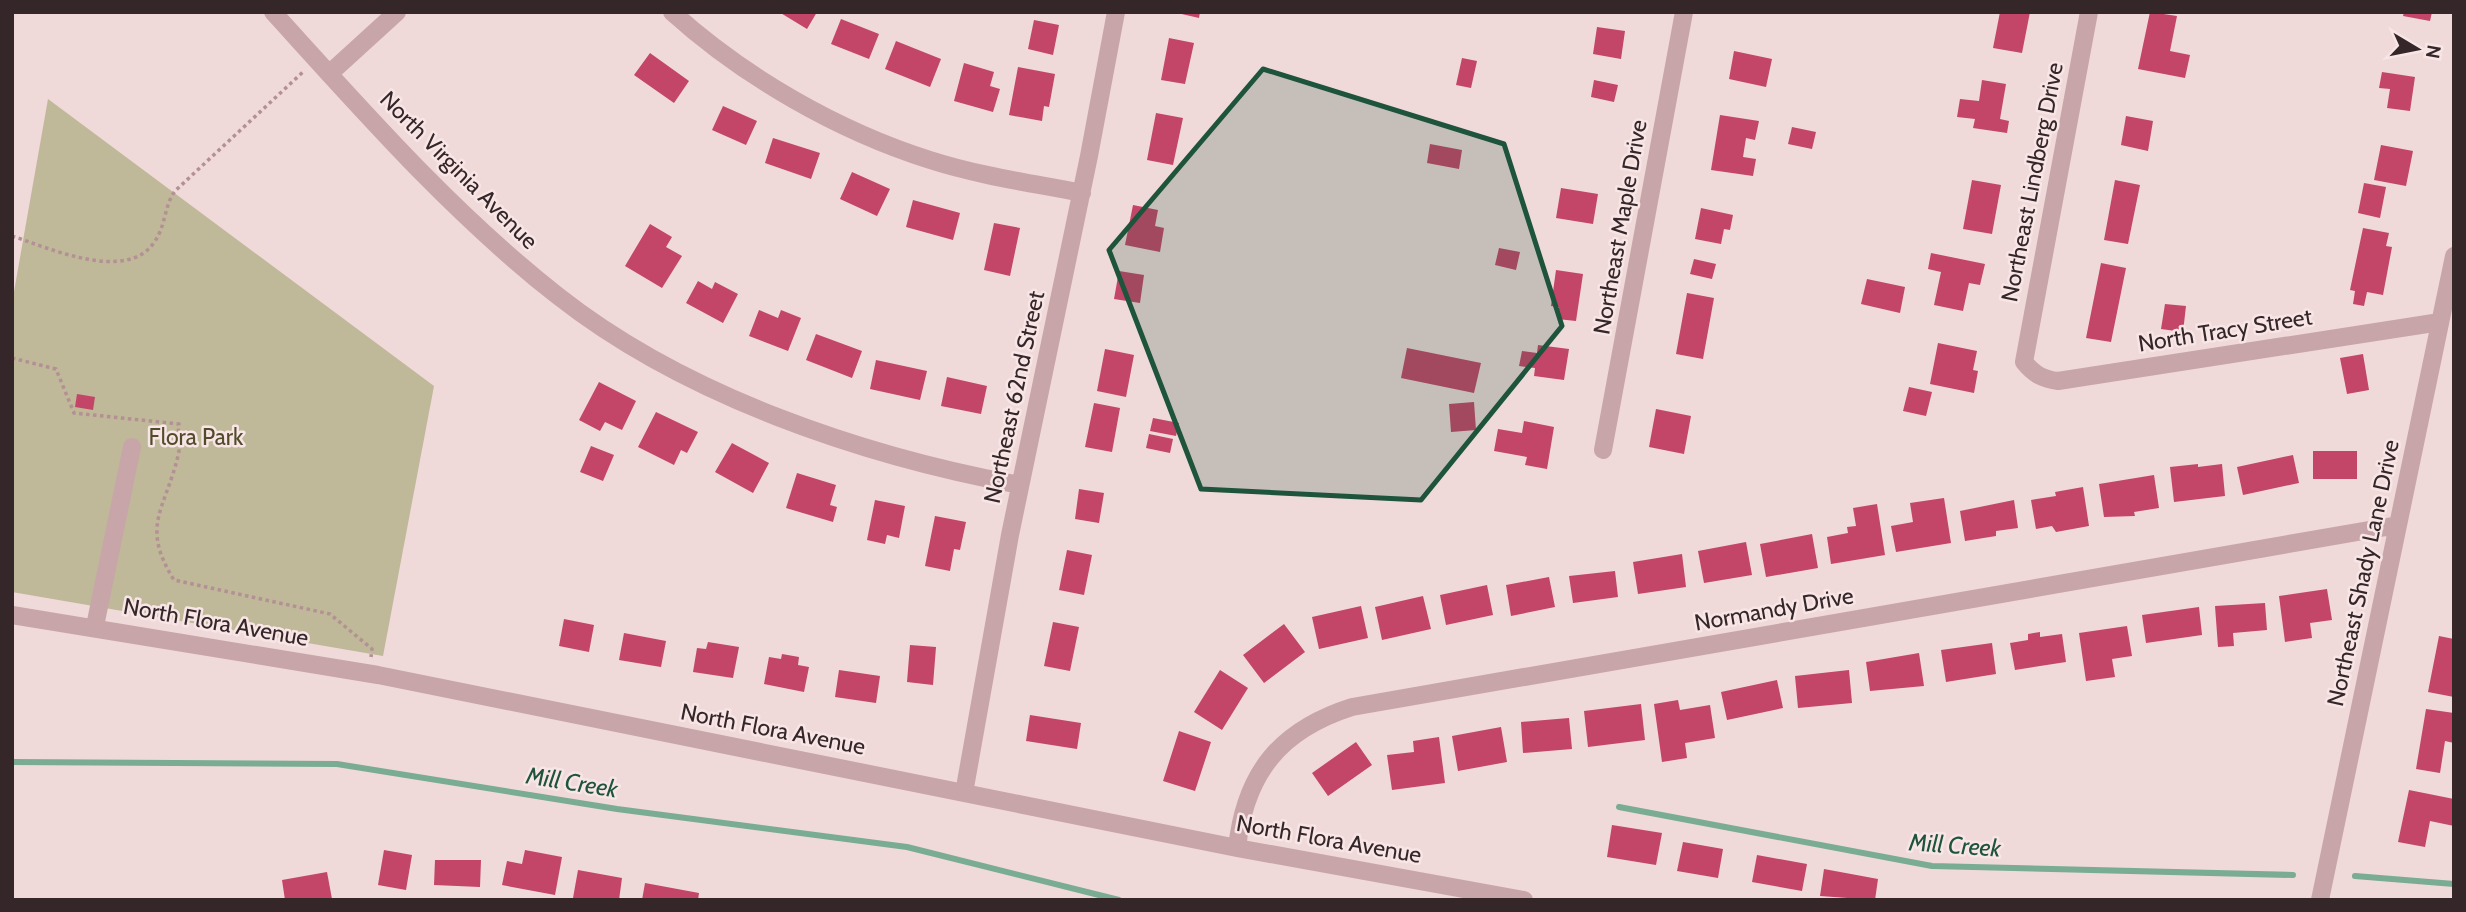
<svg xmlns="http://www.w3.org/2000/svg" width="2466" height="912" font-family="Cabin,sans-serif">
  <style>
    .green { fill: #bfb899 }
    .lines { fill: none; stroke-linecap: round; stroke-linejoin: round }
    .stream { stroke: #79ac93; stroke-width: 6 }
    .building { fill: #c34568 }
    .path { stroke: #b39093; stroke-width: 3.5; stroke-dasharray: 3.5 3.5; stroke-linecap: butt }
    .minor { stroke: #c8a5a8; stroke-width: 18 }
    .marked { fill: #1d543b; fill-opacity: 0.2; stroke: #1d543b; stroke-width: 5; stroke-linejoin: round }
    .labels { text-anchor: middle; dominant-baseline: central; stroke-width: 5; stroke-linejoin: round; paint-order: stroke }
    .street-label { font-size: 23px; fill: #342629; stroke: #f8e5e5 }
    .park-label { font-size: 23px; fill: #514b2b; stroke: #f8e5e5 }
    .water-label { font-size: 24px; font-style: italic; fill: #1d543b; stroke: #f8e5e5 }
  </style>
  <rect width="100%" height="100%" fill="#f0d9d9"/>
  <!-- green -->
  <path class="green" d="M48 99 434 386 383 656 12 592V303Z"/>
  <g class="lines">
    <!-- stream -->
    <path class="stream" d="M12 762 337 764 617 809 907 847 1119 900
      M1619 807 1932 866 2293 875
      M2355 876 2454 884"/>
  </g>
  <!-- building -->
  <path class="building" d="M779 12H817L807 29Z
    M1173 12H1200L1199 18Z
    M2000 12H2030L2022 53 1993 48Z
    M2150 12 2177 16 2170 51 2190 55 2185 78 2138 69Z
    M2404 12H2432L2430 21 2403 16Z
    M841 19 879 34 869 59 831 44Z
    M1034 20 1059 25 1053 55 1028 49Z
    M1597 27 1625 31 1621 59 1593 54Z
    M1169 38 1194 43 1185 84 1161 80Z
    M896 41 941 59 930 87 885 69Z
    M1734 51 1772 59 1766 87 1729 79Z
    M650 53 689 81 674 103 634 75Z
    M1462 58 1477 61 1471 88 1456 85Z
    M964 63 994 72 990 86 1000 89 993 112 954 101Z
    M1018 67 1055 74 1049 107 1044 106 1042 121 1009 115Z
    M2382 72 2415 77 2410 111 2387 108 2390 89 2379 88Z
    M1594 80 1618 85 1614 102 1591 97Z
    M1982 80 2006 84 2000 119 2009 121 2007 133 1973 128 1975 119 1957 117 1960 99 1979 101Z
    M723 106 757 121 746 145 712 130Z
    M1156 113 1183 118 1173 165 1147 160Z
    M1720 115 1759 121 1755 140 1746 138 1743 157 1756 159 1753 176 1711 170Z
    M2126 116 2153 121 2148 151 2121 145Z
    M1792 127 1816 132 1812 149 1788 144Z
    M773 138 820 153 811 179 765 163Z
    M1430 144 1462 150 1459 169 1427 163Z
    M2381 145 2413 151 2406 186 2374 180Z
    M852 172 890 189 877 216 840 199Z
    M1972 180 2001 185 1992 234 1963 229Z
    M2115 180 2140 185 2128 244 2104 240Z
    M2364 183 2386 187 2380 218 2358 213Z
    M1561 188 1598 194 1593 224 1556 218Z
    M913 200 960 213 953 240 906 227Z
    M1133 205 1158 210 1155 226 1164 228 1160 252 1125 245Z
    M1701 208 1733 215 1730 230 1724 229 1721 244 1695 239Z
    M994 223 1020 228 1010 276 984 270Z
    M650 224 672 237 666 247 682 256 662 288 625 266Z
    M2363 228 2389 233 2386 246 2392 247 2383 295 2367 292 2364 306 2353 304 2355 291 2350 290Z
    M1499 248 1520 252 1516 270 1495 265Z
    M1931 253 1985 264 1980 285 1969 283 1963 311 1934 305 1941 272 1928 269Z
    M1694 259 1716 264 1712 279 1690 274Z
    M2101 263 2126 268 2111 342 2086 338Z
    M1556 270 1583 274 1576 321 1557 319 1559 307 1551 306Z
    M1119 271 1144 275 1140 303 1114 299Z
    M1867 279 1905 287 1900 313 1861 304Z
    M698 281 712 289 715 282 738 294 723 323 686 303Z
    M1687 293 1714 298 1703 359 1676 354Z
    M2165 304 2186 306 2183 332 2161 329Z
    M759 310 778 318 781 310 801 318 788 351 749 336Z
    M816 334 862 351 852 378 806 360Z
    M1938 343 1977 351 1973 370 1978 371 1974 393 1930 384Z
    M1538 345 1569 349 1564 380 1534 376 1535 368 1519 366 1522 351 1537 353Z
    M1407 348 1481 363 1474 393 1401 378Z
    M1105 349 1134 355 1126 397 1097 391Z
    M2363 354 2369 390 2347 394 2340 358Z
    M876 360 927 371 920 400 870 389Z
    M947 377 987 386 981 414 941 406Z
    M599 382 636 401 622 430 605 422 600 431 579 420Z
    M1909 387 1932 392 1926 416 1903 411Z
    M77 394 95 397 93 410 75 407Z
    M1474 402 1476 430 1451 432 1449 404Z
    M1094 403 1120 408 1112 452 1085 447Z
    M1656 409 1691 416 1684 454 1649 447Z
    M656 412 698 432 687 453 681 450 674 465 638 447Z
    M1153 418 1179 423 1176 436 1150 431Z
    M1524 421 1554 427 1547 469 1525 465 1527 457 1494 451 1498 429 1522 433Z
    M1149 434 1173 439 1170 453 1146 448Z
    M732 443 769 463 753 493 715 472Z
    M591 446 614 455 603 481 580 472Z
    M2313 451H2357V479H2313Z
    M2293 455 2299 483 2243 495 2237 467Z
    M2198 464V467L2222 464 2225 496 2174 502 2170 467Z
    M797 473 836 485 830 505 837 507 833 522 786 508Z
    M2154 475 2159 508 2134 512 2135 516 2104 517 2099 484Z
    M2083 487 2089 526 2056 532 2052 526 2036 529 2031 500 2056 496 2055 492Z
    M1079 489 1104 493 1099 523 1075 519Z
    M1944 498 1951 543 1896 552 1891 526 1913 522 1910 503Z
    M875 500 905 506 899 538 887 535 885 544 867 540Z
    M2014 500 2018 528 1996 531V536L1965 541 1960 511Z
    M1877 504 1885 555 1831 564 1827 537 1848 533 1847 527 1856 526 1853 508Z
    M935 516 966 522 960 550 954 549 950 571 925 566Z
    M1812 534 1818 568 1766 577 1760 544Z
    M1746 542 1752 575 1704 583 1698 551Z
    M1067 550 1092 555 1084 595 1059 590Z
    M1682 554 1686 587 1638 594 1633 562Z
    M1615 571 1618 597 1573 603 1569 576Z
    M1549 577 1555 607 1511 616 1506 585Z
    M1487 585 1493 615 1446 625 1440 595Z
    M2327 589 2332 620 2310 623 2312 638 2285 642 2279 596Z
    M1423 596 1431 629 1382 640 1375 607Z
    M2265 603 2267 630 2233 633 2234 646 2218 647 2215 606Z
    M1361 606 1368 638 1319 649 1312 617Z
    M2199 607 2202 635 2146 643 2142 615Z
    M564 619 594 625 589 652 559 646Z
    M1053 622 1079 627 1070 671 1044 666Z
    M1284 624 1305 652 1264 683 1243 655Z
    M2127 626 2132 656 2112 659 2115 677 2086 681 2079 633Z
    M2040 632V637L2062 634 2066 662 2015 670 2010 643 2028 640V634Z
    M624 633 666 641 661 667 619 660Z
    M2439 636 2454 639V697L2428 692Z
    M708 642 739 647 733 678 693 672 697 648 706 649Z
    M1992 643 1996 674 1946 682 1941 650Z
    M910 645 936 647 933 685 907 682Z
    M1919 653 1924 686 1870 691 1866 662Z
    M782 654 799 657 798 665 809 667 804 692 764 684 769 657 781 659Z
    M839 670 880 676 876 703 835 697Z
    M1220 670 1248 688 1222 730 1194 712Z
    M1849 670 1852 703 1798 708 1795 676Z
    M1777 680 1783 708 1727 720 1721 692Z
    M1678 700 1680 710 1710 705 1715 738 1685 743 1687 758 1662 762 1654 704Z
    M1641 704 1645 740 1588 747 1584 711Z
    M2426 709 2454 713V743L2445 741 2440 773 2416 769Z
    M1030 715 1081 723 1077 749 1026 741Z
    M1569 718 1572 749 1523 753 1521 722Z
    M1501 727 1507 762 1458 771 1452 736Z
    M1179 731 1211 742 1195 791 1163 781Z
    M1439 737 1445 783 1392 790 1387 755 1414 752 1413 741Z
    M1356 742 1372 765 1328 796 1312 773Z
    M2409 790 2454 799V826L2430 821 2425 847 2398 842Z
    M1612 825 1662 833 1656 865 1607 857Z
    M1683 842 1723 849 1718 878 1677 871Z
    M384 850 412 855 406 890 378 885Z
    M525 850 562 857 555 895 502 885 507 861 522 864Z
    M1757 855 1807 864 1802 891 1752 882Z
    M435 860H481L480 887 434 885Z
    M1824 869 1878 879 1875 900 1820 896Z
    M578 870 622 878 619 900 573 898Z
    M327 872 332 899 285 900 282 880Z
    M645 883 699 893 698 900H642Z"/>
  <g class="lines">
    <!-- path -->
    <path class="path" d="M12 236C49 248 128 284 155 241 166 225 164 206 175 191L304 71
      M12 358 56 369 74 413 179 424C177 435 181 445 178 456 165 510 140 526 174 580L330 614 372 649 371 657"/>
    <!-- minor -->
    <path class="minor" d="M273 12C363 111 453 214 558 296 685 396 863 456 1020 485
      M672 12C744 77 838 131 930 160 980 176 1031 183 1082 193
      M2089 12 2024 362C2034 374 2042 379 2058 381L2440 322
      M329 74 397 12
      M1603 450 1684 12
      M12 615 378 675 1237 848 1524 900
      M95 626 132 447
      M964 793 1010 535 1089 156 1116 12
      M1237 848C1245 773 1280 730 1352 707L2398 525
      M2320 900 2454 256"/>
  </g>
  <!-- marked area -->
  <path class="marked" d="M1263 69 1504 144 1562 326 1421 500 1201 489 1109 250Z"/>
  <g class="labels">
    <!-- street labels -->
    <g class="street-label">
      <text transform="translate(459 170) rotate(45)">North Virginia Avenue</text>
      <text transform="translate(2032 182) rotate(-79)">Northeast Lindberg Drive</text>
      <text transform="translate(1620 227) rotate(-80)">Northeast Maple Drive</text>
      <text transform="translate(2225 330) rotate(-9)">North Tracy Street</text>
      <text transform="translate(1014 397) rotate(-78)">Northeast 62nd Street</text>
      <text transform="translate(2363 573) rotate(-78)">Northeast Shady Lane Drive</text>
      <text transform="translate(1774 609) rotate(-10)">Normandy Drive</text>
      <text transform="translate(216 622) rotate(10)">North Flora Avenue</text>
      <text transform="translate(773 729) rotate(11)">North Flora Avenue</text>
      <text transform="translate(1329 839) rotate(10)">North Flora Avenue</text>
    </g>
    <!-- park labels -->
    <g class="park-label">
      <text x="196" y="437">Flora Park</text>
    </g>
    <!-- water labels -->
    <g class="water-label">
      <text transform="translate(572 782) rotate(9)">Mill Creek</text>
      <text transform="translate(1955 845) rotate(4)">Mill Creek</text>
    </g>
  </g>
  <!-- border -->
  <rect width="2466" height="912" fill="none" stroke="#342629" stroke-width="28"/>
  <!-- north arrow -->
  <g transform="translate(2417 49) rotate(100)" stroke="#f8e5e5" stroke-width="5" paint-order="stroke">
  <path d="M0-5L12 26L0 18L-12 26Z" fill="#342629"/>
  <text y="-10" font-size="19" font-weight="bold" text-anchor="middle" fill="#342629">N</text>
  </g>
</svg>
